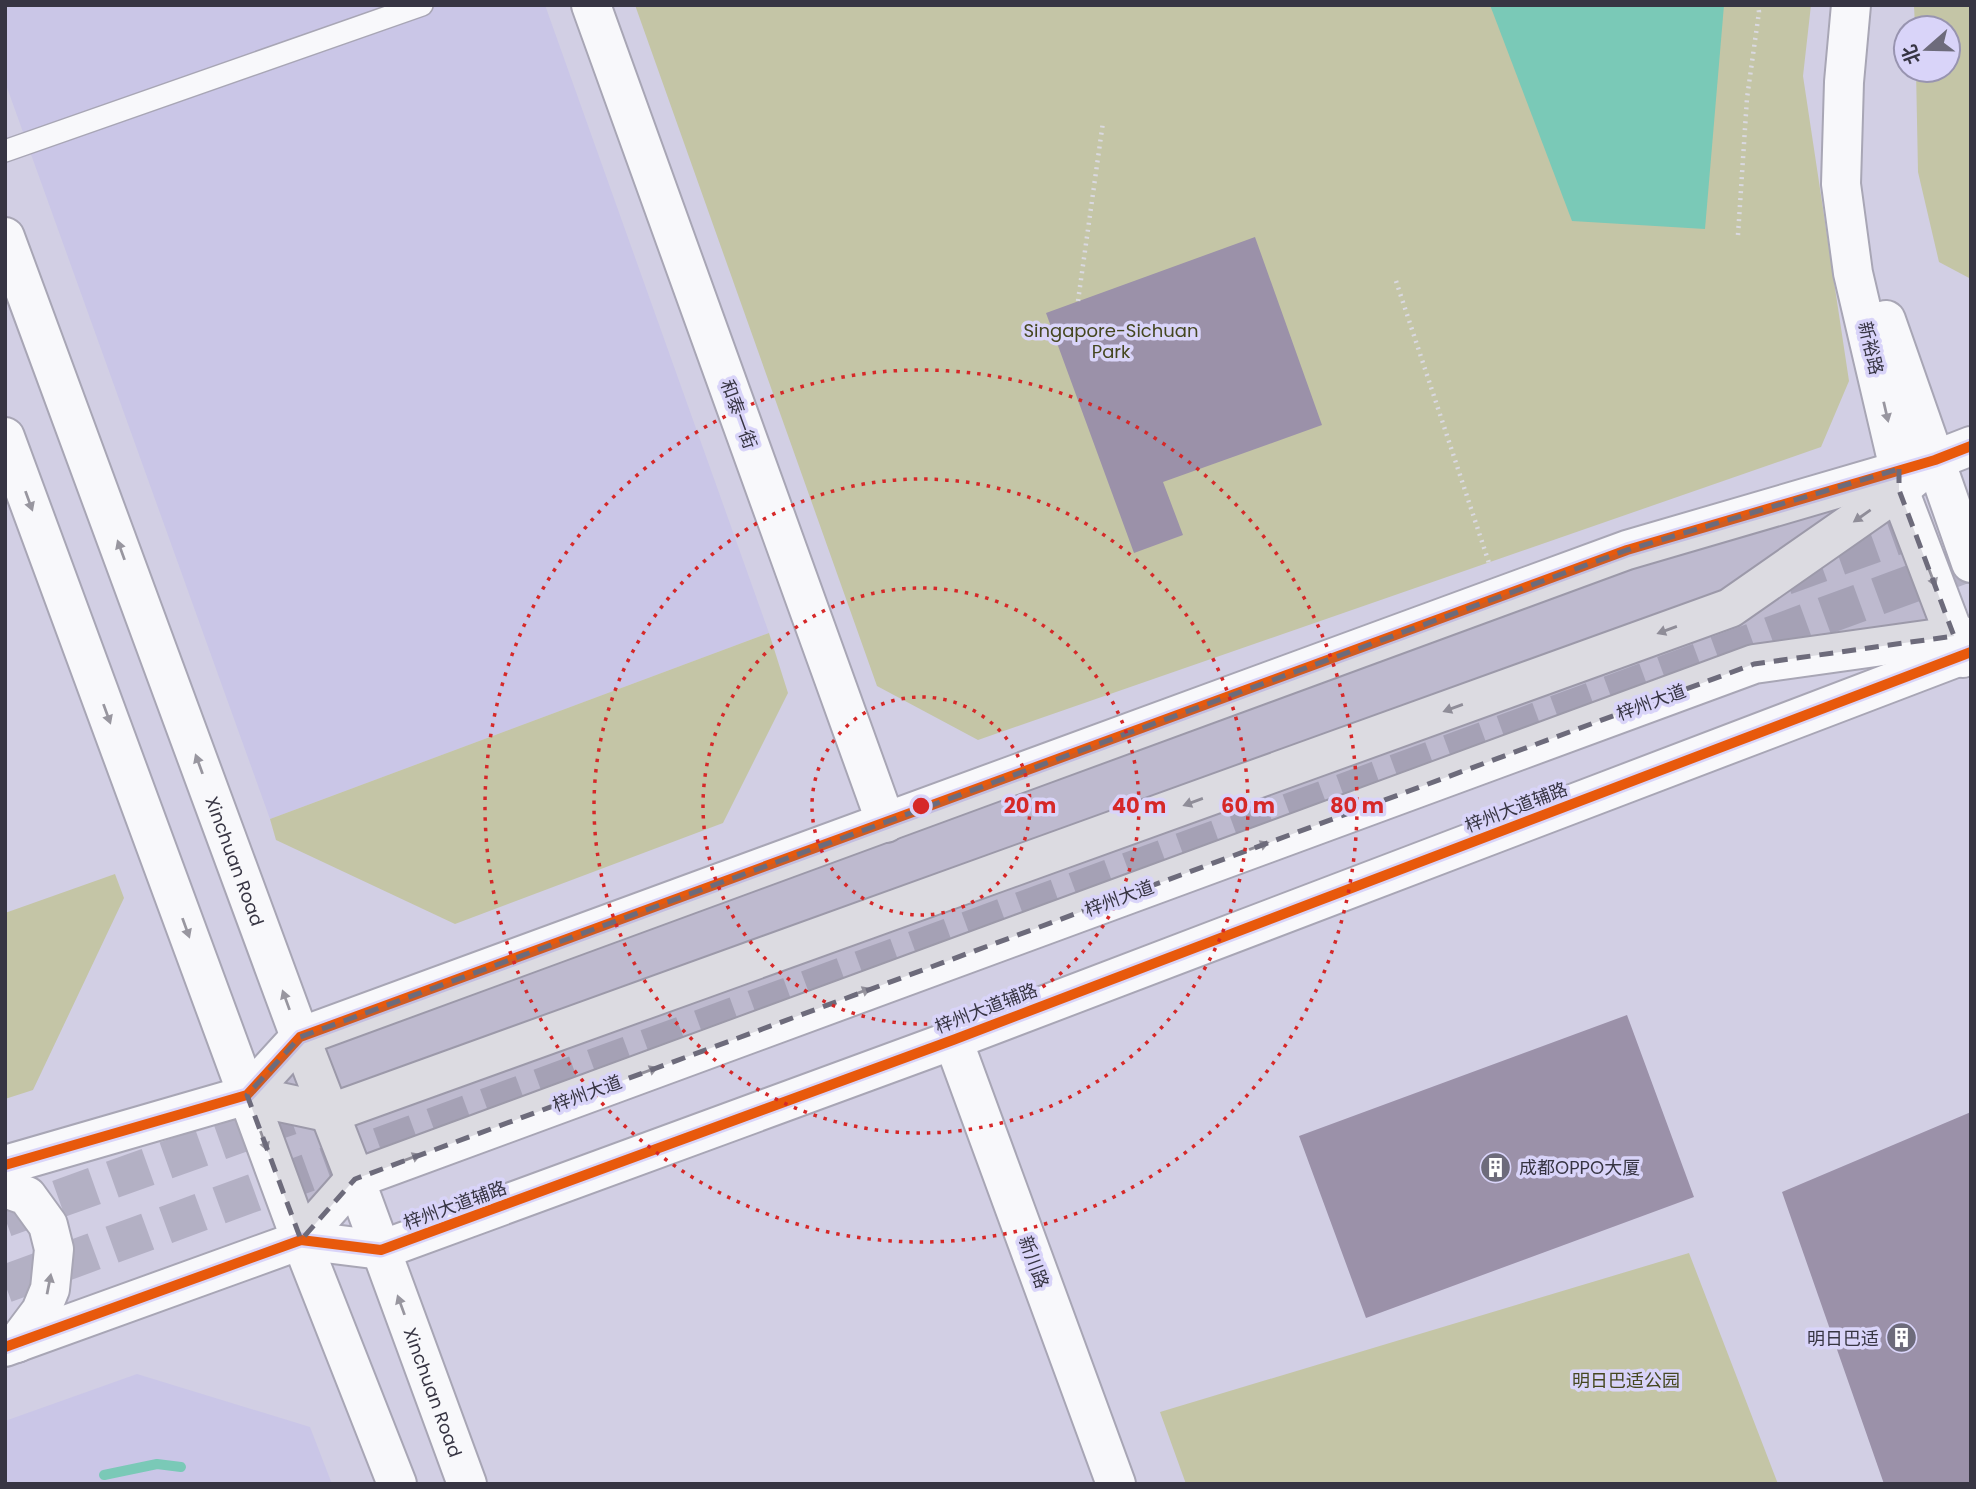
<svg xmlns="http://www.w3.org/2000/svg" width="1976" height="1489" font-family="Poppins,'Noto Sans SC',sans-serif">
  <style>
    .built { fill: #cac6e7 }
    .green { fill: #c4c5a6 }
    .water { fill: #7ac9b7 }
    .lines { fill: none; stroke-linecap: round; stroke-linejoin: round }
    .stream { stroke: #7ac9b7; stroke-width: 10 }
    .building { fill: #9b91a9 }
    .highway-tunnel { stroke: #b3b0c4; stroke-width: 38; stroke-dasharray: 38 19; stroke-linecap: butt }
    .lane-casing { stroke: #a8a6b5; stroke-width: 24 }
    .street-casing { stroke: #a8a6b5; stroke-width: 42 }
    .secondary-casing { stroke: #a8a6b5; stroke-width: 42 }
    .path { stroke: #dad9e0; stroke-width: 4.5; stroke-dasharray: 2 5; stroke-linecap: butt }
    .lane { stroke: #f8f8fb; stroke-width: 21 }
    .street { stroke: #f8f8fb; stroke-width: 38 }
    .secondary { stroke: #f8f8fb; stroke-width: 38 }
    .cycleway-casing { stroke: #d9d4f9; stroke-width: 15 }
    .cycleway { stroke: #e8590c; stroke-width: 10 }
    .oneway { fill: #98969f }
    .marked { fill: #6d6b7b; fill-opacity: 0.2; stroke: #6d6b7b; stroke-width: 5; stroke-dasharray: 14 9; stroke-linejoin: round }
    .ring { fill: none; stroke: #d62828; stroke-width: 3.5; stroke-dasharray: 3.5 7 }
    .labels { text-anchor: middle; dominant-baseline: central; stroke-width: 7; stroke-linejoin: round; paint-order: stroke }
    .park-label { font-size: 18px; fill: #454720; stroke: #d9d4f9 }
    .street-label { font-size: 18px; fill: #373543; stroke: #d9d4f9 }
    .poi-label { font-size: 18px; fill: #373543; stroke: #d9d4f9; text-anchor: start }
    .centre { fill: #d62828; stroke: #d9d4f9; stroke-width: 3.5 }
    .ring-label { font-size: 21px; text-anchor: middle; font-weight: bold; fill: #d62828; stroke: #d9d4f9; stroke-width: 7; stroke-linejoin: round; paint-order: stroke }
  </style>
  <rect width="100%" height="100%" fill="#d2cfe4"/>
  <!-- built -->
  <path class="built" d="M5 5H545L769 633 270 819 5 82Z
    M137 1374 310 1427 332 1484H5V1421Z"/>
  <!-- green -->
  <path class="green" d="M635 5H1811L1803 76 1849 381 1821 447 978 740 877 686Z
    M1914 5H1971V279L1939 262 1918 172 1916 70H1948V28H1915Z
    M769 633 788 693 723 823 455 924 276 840 270 819Z
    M115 874 124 898 33 1090 5 1099V913Z
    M1689 1253 1778 1484H1186L1160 1412Z"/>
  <!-- water -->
  <path class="water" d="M1490 5H1724L1705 229 1572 221Z"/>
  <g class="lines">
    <!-- stream -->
    <path class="stream" d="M104 1475 157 1464 181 1467"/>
  </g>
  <!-- building -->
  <path class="building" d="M1255 237 1322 425 1163 482 1183 535 1134 553 1046 313Z
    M1627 1015 1694 1197 1366 1318 1299 1136Z
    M1971 1112V1484H1884L1782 1192Z"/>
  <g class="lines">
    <!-- highway-tunnel -->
    <path class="highway-tunnel" d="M1785 576 1971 509
      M5 1218 290 1116
      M5 1284 1971 562"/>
    <defs>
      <path id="lane" d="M5 151 422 5"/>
      <path id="street" d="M591 5 886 823
        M1851 5 1844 82 1841 184 1853 273 1899 469V490
        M1886 320 1935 460
        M953 1040 1116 1484"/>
      <g id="secondary">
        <path id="s1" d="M5 237 300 1037 355 1179 467 1484"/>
        <path d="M5 437 301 1240 397 1484"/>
        <path d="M1935 460 1971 563"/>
        <path d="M1899 490 1963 658"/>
        <path d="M247 1095 300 1037 1627 550 1935 460 1971 446"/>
        <path d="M5 1165 247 1095 331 1113 1730 608 1899 490 1935 460"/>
        <path d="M5 1188 27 1196 48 1225 54 1249 50 1289 41 1311 17 1343"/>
        <path d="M301 1240 355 1179 1754 664 1954 636 1971 637"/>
        <path d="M5 1347 301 1240 381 1250 953 1040 1971 652"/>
      </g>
    </defs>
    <!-- lane casing -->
    <use href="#lane" class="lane-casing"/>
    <!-- street casing -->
    <use href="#street" class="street-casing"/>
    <!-- secondary casing -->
    <use href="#secondary" class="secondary-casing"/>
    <!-- path -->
    <path class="path" d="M1738 235 1747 98 1759 12 1758 5
      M1396 281 1489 563
      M1078 301 1103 122"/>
    <!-- lane -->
    <use href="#lane" class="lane"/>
    <!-- street -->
    <use href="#street" class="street"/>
    <!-- secondary -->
    <use href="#secondary" class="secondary"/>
    <defs>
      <path id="cycleway" d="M5 1165 247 1095 300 1037 1627 550 1935 460 1971 446
        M5 1347 301 1240 381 1250 953 1040 1971 652"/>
    </defs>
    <!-- cycleway casing -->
    <use href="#cycleway" class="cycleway-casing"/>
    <!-- cycleway -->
    <use href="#cycleway" class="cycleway"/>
  </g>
  <!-- one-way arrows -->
  <defs><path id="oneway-solid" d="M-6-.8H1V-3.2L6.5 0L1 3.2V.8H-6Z" transform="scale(1.75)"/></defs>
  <g class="oneway">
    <use href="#oneway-solid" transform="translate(1886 412) rotate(77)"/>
    <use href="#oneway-solid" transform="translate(29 501) rotate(70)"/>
    <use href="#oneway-solid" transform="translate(1862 516) rotate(145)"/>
    <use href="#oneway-solid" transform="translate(121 550) rotate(-110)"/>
    <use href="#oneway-solid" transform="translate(1932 577) rotate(69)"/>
    <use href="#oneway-solid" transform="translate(1667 630) rotate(160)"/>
    <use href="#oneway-solid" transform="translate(1453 708) rotate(160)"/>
    <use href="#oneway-solid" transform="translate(107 714) rotate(70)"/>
    <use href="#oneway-solid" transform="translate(199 764) rotate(-110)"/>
    <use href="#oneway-solid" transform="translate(1193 802) rotate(160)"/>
    <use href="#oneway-solid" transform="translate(1259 846) rotate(-20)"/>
    <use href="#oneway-solid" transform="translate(186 928) rotate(70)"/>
    <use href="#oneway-solid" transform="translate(861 992) rotate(-20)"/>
    <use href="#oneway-solid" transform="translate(286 1000) rotate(-110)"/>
    <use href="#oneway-solid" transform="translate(648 1071) rotate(-20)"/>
    <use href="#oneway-solid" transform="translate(264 1141) rotate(70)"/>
    <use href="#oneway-solid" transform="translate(411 1158) rotate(-20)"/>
    <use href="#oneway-solid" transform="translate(49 1284) rotate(-79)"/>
    <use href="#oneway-solid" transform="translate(401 1305) rotate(-110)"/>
  </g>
  <!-- marked area -->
  <path class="marked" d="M1899 469V490L1954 636 1754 664 355 1179 301 1240 247 1095 300 1037 1627 550Z"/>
  <!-- distance rings -->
  <g class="ring">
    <circle cx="921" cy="806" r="109"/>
    <circle cx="921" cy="806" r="218"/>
    <circle cx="921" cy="806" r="327"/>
    <circle cx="921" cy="806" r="436"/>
  </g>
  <!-- icons -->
  <defs>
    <symbol id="building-disc" viewBox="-11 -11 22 22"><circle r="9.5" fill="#6d6b7b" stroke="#d9d4f9"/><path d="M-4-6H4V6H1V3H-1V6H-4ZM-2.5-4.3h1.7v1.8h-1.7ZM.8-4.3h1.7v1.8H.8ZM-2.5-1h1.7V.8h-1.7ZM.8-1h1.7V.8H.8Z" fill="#fff"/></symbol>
  </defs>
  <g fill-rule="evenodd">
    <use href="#building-disc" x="1478" y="1150" width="35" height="35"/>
    <use href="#building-disc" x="1884" y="1320" width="35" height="35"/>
  </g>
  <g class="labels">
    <!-- park labels -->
    <g class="park-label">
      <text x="1111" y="330">Singapore-Sichuan<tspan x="1111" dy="21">Park</tspan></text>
      <text x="1626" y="1380">明日巴适公园</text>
    </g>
    <!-- street labels -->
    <g class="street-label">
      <text transform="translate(1871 348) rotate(77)">新裕路</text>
      <text transform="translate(739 414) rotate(70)">和泰一街</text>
      <text transform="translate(1651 702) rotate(-20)">梓州大道</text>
      <text transform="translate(1516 807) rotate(-21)">梓州大道辅路</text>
      <text stroke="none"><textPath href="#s1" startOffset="665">Xinchuan Road</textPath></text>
      <text transform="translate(1119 898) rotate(-20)">梓州大道</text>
      <text transform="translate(986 1008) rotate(-21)">梓州大道辅路</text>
      <text transform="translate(587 1093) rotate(-20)">梓州大道</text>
      <text transform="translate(455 1205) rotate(-20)">梓州大道辅路</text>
      <text transform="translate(1034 1262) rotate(70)">新川路</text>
      <text stroke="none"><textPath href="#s1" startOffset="1232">Xinchuan Road</textPath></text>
    </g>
    <!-- poi labels -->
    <g class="poi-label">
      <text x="1519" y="1167">成都OPPO大厦</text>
      <text x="1879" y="1338" text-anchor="end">明日巴适</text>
    </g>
  </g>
  <circle cx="921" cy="806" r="10" class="centre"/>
  <g class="ring-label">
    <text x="1030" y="813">20 m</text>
    <text x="1139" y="813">40 m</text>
    <text x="1248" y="813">60 m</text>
    <text x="1357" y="813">80 m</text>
  </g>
  <!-- border -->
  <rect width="1976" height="1489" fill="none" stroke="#373543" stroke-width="14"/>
  <!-- north arrow -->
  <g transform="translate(1927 49) rotate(250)"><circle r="33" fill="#d9d4f9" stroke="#9894b0" stroke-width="2"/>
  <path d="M0-5L12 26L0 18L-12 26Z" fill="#6d6b7b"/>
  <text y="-10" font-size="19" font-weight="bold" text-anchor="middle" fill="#373543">北</text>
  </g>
</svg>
